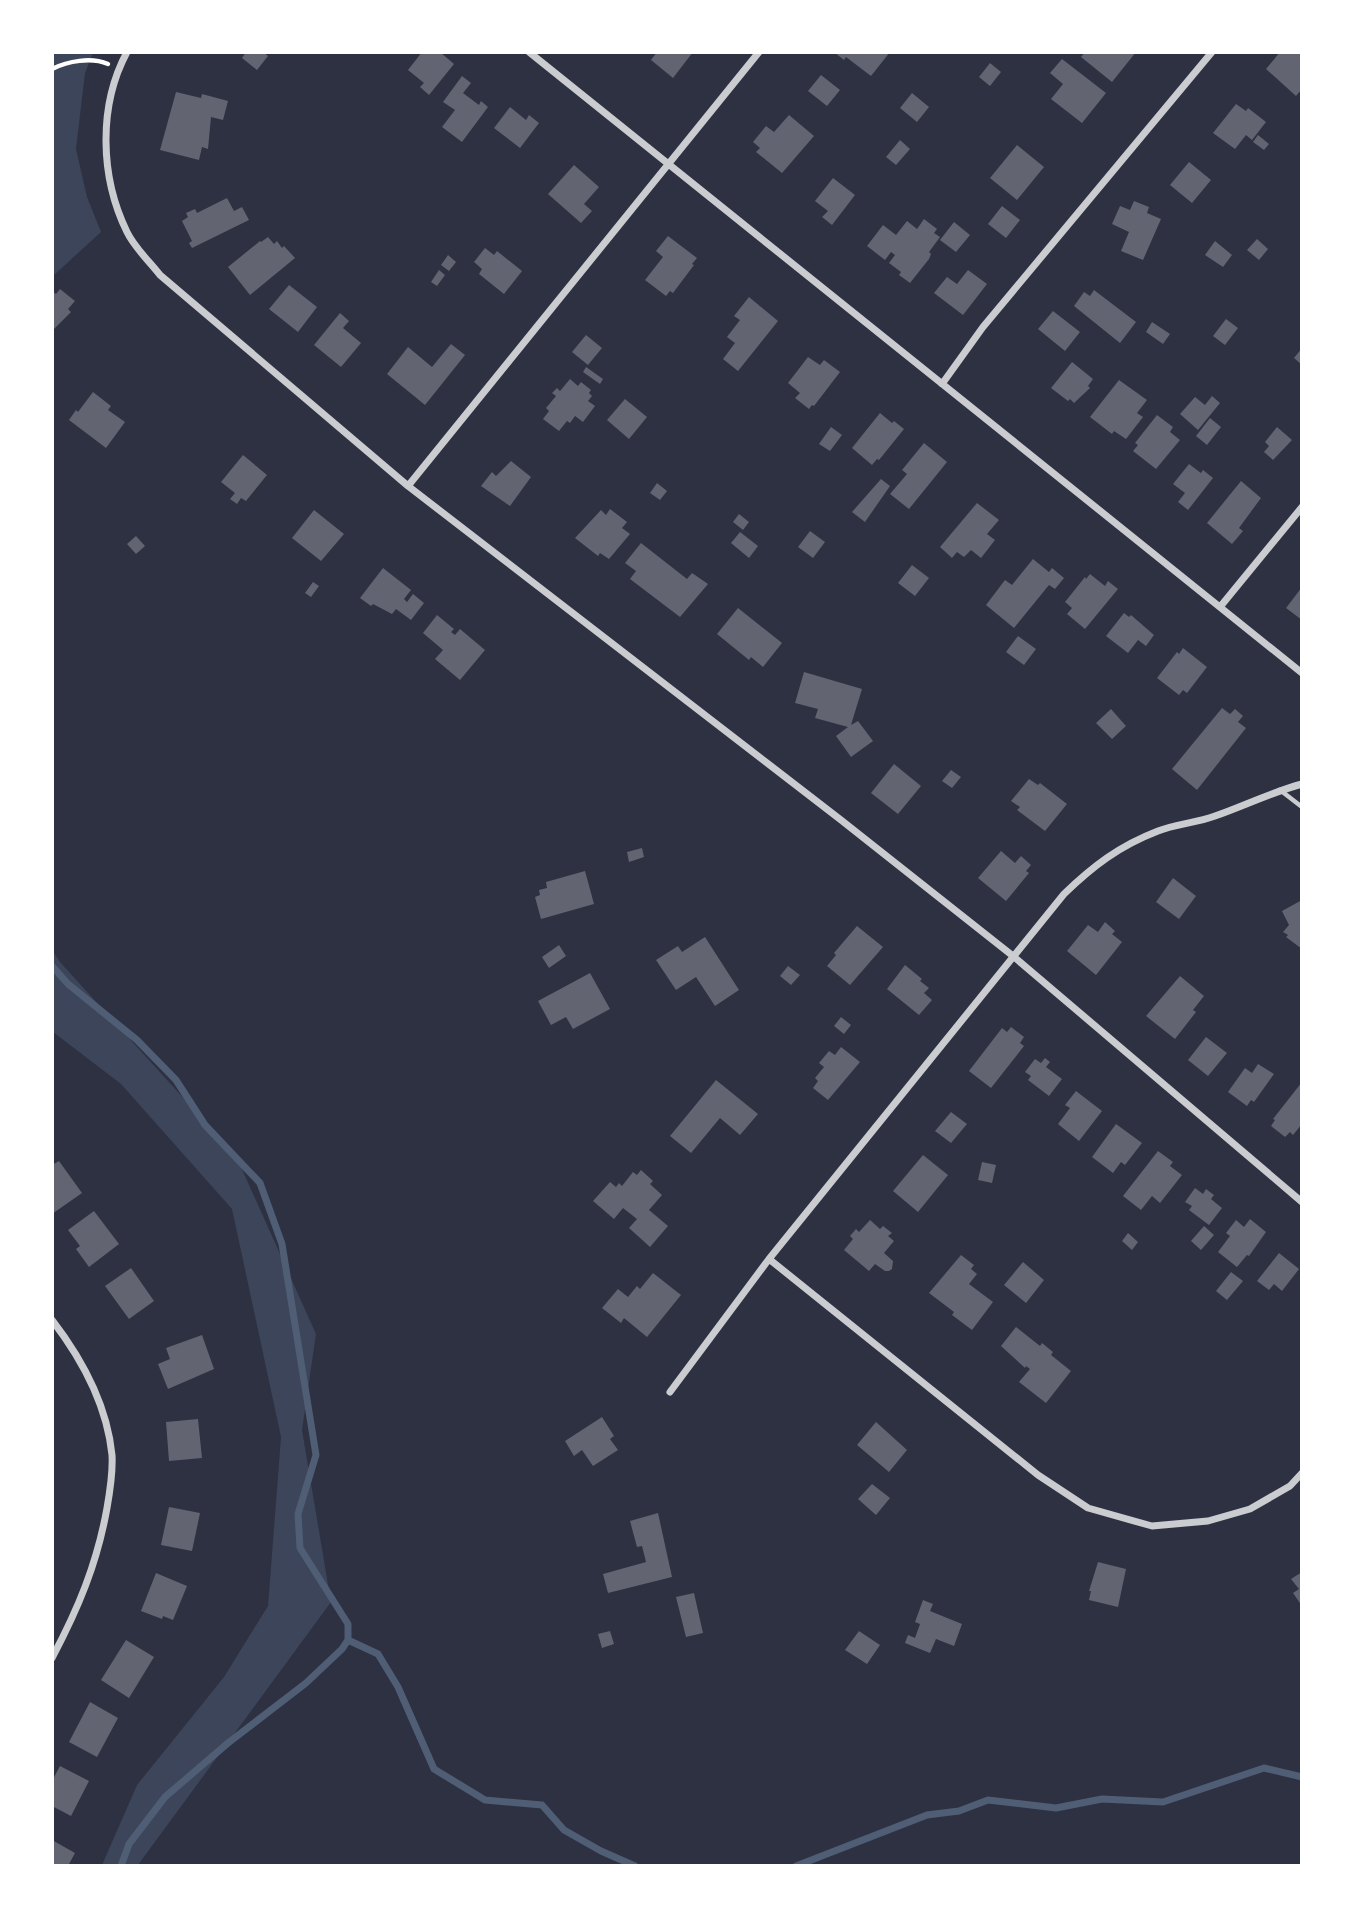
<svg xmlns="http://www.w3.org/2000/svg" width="1354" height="1918" font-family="'IBM Plex Sans',sans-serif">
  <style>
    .green { fill: #3c4559 }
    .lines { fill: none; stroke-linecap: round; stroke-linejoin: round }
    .stream { stroke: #4f5d75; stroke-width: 7 }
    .building { fill: #626471 }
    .path { stroke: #fff; stroke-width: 4.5 }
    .service { stroke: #caccd0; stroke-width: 4.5 }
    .minor { stroke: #caccd0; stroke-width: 7 }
  </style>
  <rect width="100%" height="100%" fill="#2d3142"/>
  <!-- green -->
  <path class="green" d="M53 53H93L85 73 76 149 87 197 101 232 53 276Z
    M52 950 60 962 236 1156 316 1334 302 1430 331 1602 138 1865H102L137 1785 224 1677 268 1606 281 1437 232 1209 121 1084 53 1032Z"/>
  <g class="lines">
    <!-- stream -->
    <path class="stream" d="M52 966 68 984 137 1040 176 1080 205 1125 260 1183 282 1244 316 1455 298 1514 300 1548 348 1624V1640L342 1649 306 1683 228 1743 165 1797 129 1844 121 1866
      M348 1640 378 1654 398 1687 434 1769 485 1800 542 1805 564 1830 601 1851 635 1866
      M796 1866 927 1815 959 1811 988 1800 1056 1808 1102 1799 1163 1802 1264 1768 1302 1777"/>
  </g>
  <!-- building -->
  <path class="building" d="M246 52H263L268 56 257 70 242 58Z
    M422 52H440L454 64 429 95 420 87 424 83 408 70Z
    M657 52H693L673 78 651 60Z
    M834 52H890L871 76 846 57 844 60Z
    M1085 52H1136L1112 82 1081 57Z
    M1280 52H1298L1302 56V89L1296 96 1266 69Z
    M1062 59 1106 93 1082 123 1051 99 1063 84 1050 73Z
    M990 63 1001 72 990 86 979 77Z
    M821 75 840 90 827 106 808 91Z
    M462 76 471 83 463 93 479 105 481 101 488 107 462 142 442 127 455 110 443 102Z
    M176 92 201 98 202 94 228 101 223 120 211 117 208 149 202 147 199 160 160 150Z
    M912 93 929 107 917 122 900 108Z
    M1236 104 1246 111 1248 108 1266 122 1252 140 1246 135 1235 149 1213 133Z
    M510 107 526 120 529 115 539 123 520 148 494 128Z
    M789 115 814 136 782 173 756 152 760 148 753 142 766 126 774 132Z
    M1258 135 1269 144 1264 150 1253 142Z
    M900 140 910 149 896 165 886 157Z
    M1017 145 1044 167 1017 200 990 178Z
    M1189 162 1211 180 1192 203 1170 185Z
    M574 165 599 187 584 204 592 211 581 223 548 194Z
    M833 178 855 195 832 225 822 217 828 211 815 201Z
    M227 198 234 211 242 207 249 220 192 248 189 243 192 241 182 221 188 217 186 213 195 209 197 213Z
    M1134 201 1149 207 1147 213 1161 219 1143 260 1121 251 1129 232 1112 224 1120 206 1130 210Z
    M1002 206 1020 220 1006 238 988 224Z
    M924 219 937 229 934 233 940 237 929 252 931 254 929 259 910 283 899 275 901 272 889 263 895 255 891 252 885 260 867 246 883 225 896 235 907 221 917 229Z
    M954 222 970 235 956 252 940 240Z
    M668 236 697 258 692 264 694 265 673 293 670 291 666 296 645 280 663 257 656 251Z
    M268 237 274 244 277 241 282 248 284 246 295 258 250 295 228 267 260 241 261 242Z
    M1257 239 1268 249 1259 260 1247 250Z
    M1215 241 1232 255 1223 267 1205 255Z
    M485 248 494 255 497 251 522 271 504 294 479 274 482 269 474 262Z
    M448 255 456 262 449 271 441 265Z
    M439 270 445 275 437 286 431 282Z
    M968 270 987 284 963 315 934 293 947 277 957 284Z
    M289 285 317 307 298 332 269 309Z
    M60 289 75 301 68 309 71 312 52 331V291L56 294Z
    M1094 290 1136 322 1120 343 1074 306 1084 292 1090 296Z
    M749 297 778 321 738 371 723 359 735 343 727 337 740 320 734 316Z
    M1053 311 1080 332 1065 351 1038 329Z
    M340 313 349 321 343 328 361 343 341 367 314 345Z
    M1226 319 1238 328 1225 345 1213 336Z
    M1152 322 1170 334 1163 344 1146 332Z
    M586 335 602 348 588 365 572 352Z
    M451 344 465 355 425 405 387 374 408 347 432 367Z
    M1302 348V365L1294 358Z
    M808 357 820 365 824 360 840 372 814 406 812 405 809 409 795 398 800 393 788 383Z
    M1072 362 1093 379 1088 386 1090 388 1074 403 1070 399 1068 401 1051 388Z
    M586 367 603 379 600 384 583 372Z
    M570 379 578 386 581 382 591 390 589 393 592 396 588 401 595 406 583 422 575 416 570 423 567 421 559 431 543 419 549 411 546 408 556 396 552 393 557 388 560 391Z
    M1119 380 1147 400 1137 413 1143 417 1126 439 1114 431 1112 434 1090 417Z
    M93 392 111 406 108 410 125 422 106 448 69 420 76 410 78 412Z
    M1212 396 1220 403 1198 430 1180 414 1195 397 1205 405Z
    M625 399 647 417 629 439 607 420Z
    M880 413 892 423 894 421 904 429 879 460 877 459 872 465 852 448Z
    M1157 415 1173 427 1170 432 1180 440 1156 469 1133 451 1138 445 1135 443Z
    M1210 418 1221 427 1207 445 1196 436Z
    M831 427 842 435 830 451 819 444Z
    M1277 427 1292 440 1273 460 1264 452 1269 446 1265 442Z
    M924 443 947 462 909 509 890 494 907 474 902 470Z
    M243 455 267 475 246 501 241 498 237 504 230 499 235 493 221 482Z
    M511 461 531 477 510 506 481 486 492 472 496 476Z
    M1189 464 1201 473 1203 470 1213 478 1188 510 1178 502 1185 493 1173 484Z
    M881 479 890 486 865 522 852 512Z
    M1241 481 1261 498 1239 528 1243 531 1232 544 1207 523Z
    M657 483 667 491 660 500 650 493Z
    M977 503 999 520 987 534 995 540 981 558 971 550 964 557 957 552 952 558 940 547Z
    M610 509 627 522 622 528 630 534 609 559 600 553 598 556 575 538 601 510 606 515Z
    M314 510 344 534 321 561 292 538Z
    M739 514 749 522 743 530 733 522Z
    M810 531 825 542 813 558 798 547Z
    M740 532 758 546 749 558 731 543Z
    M136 536 145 546 136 554 127 544Z
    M641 543 687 579 692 573 708 584 680 617 630 579 636 571 625 563Z
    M1033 559 1049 572 1052 568 1064 578 1055 589 1049 585 1014 628 986 605 1005 580 1012 585Z
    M912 565 929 578 915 596 898 583Z
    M383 568 411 590 404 599 407 602 413 594 424 603 411 620 396 609 392 614 373 604 371 606 360 598Z
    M1090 574 1105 586 1108 581 1118 589 1085 629 1067 614 1072 608 1065 602 1085 577 1086 579Z
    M313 582 319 586 311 597 305 593Z
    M1302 587V620L1286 608Z
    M738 608 782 643 763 667 751 657 749 660 717 634Z
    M1124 613 1129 617 1131 615 1154 635 1146 646 1138 640 1128 653 1106 636Z
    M437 615 454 629 451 632 455 635 460 629 485 650 460 680 435 659 443 650 423 633Z
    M1018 636 1036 649 1024 665 1006 652Z
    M1183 648 1207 667 1187 693 1183 690 1179 695 1157 678 1177 652 1179 654Z
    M804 672 862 689 851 725 858 721 873 741 851 757 836 736 848 727 815 718 818 709 795 703Z
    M1222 708 1230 714 1235 709 1243 716 1238 722 1246 728 1197 790 1172 769Z
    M1111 709 1126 726 1112 739 1096 723Z
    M894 764 921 786 898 814 871 793Z
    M951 770 961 777 952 788 942 781Z
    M1029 779 1038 785 1040 783 1067 804 1045 831 1017 810 1020 807 1011 801Z
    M642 848 644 857 629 862 627 852Z
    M1001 851 1015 863 1021 856 1031 865 1026 871 1029 873 1006 901 978 878Z
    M585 871 594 904 541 919 535 897 540 895 539 890 547 888 546 882Z
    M1173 878 1196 896 1179 919 1156 902Z
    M1302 900V949L1286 937 1288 935 1283 932 1289 925 1282 911Z
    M1105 922 1115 931 1112 934 1122 942 1096 975 1067 951 1088 925 1098 932Z
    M857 926 883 947 850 985 827 966 836 955 834 953Z
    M705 937 739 990 715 1006 696 977 676 990 656 960 678 946 682 952Z
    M559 945 566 956 549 968 542 957Z
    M905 965 922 979 920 981 929 988 924 993 932 1000 919 1015 887 989Z
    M788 966 800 975 791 985 780 976Z
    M590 973 610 1009 573 1029 566 1017 551 1025 538 1001Z
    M1180 976 1204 996 1193 1010 1196 1012 1175 1039 1146 1016Z
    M841 1017 851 1025 844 1034 834 1026Z
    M1011 1027 1024 1037 1020 1043 1024 1046 991 1088 969 1071 1002 1028 1007 1032Z
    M1206 1037 1227 1053 1208 1076 1188 1060Z
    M841 1047 860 1062 828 1100 813 1088 818 1081 815 1078 824 1067 819 1063 829 1051 835 1055Z
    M1045 1058 1050 1062 1046 1067 1062 1079 1049 1096 1028 1080 1031 1076 1025 1072 1035 1059 1041 1063Z
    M1258 1064 1274 1074 1254 1102 1251 1100 1247 1106 1228 1092 1245 1068 1252 1073Z
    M716 1080 758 1114 740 1135 720 1118 691 1153 670 1136Z
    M1302 1082V1124L1293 1135 1290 1132 1285 1137 1271 1126 1275 1120 1273 1119Z
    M1076 1091 1102 1111 1079 1141 1058 1124 1070 1108 1065 1105Z
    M951 1112 967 1124 951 1143 935 1131Z
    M1116 1124 1142 1143 1125 1165 1121 1162 1113 1173 1092 1157Z
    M1158 1151 1173 1162 1170 1166 1182 1175 1160 1203 1152 1196 1141 1210 1123 1196Z
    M923 1155 948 1175 918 1212 893 1191Z
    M59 1161 82 1193 52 1214V1165Z
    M982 1162 996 1165 992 1183 978 1180Z
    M641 1170 653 1181 650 1184 662 1195 649 1210 668 1226 650 1247 629 1228 637 1219 623 1208 614 1219 593 1201 610 1182 616 1187 619 1183 622 1186 633 1172 637 1175Z
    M1195 1188 1203 1194 1206 1189 1214 1195 1211 1199 1222 1208 1209 1225 1189 1210 1192 1206 1185 1202Z
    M94 1211 119 1244 89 1267 76 1249 80 1246 68 1230Z
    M1250 1219 1266 1232 1249 1256 1247 1255 1237 1267 1218 1252 1230 1236 1226 1233 1236 1220 1244 1227Z
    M870 1220 880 1229 883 1226 892 1233 888 1236 894 1241 884 1253 893 1261 892 1269 889 1271H885L875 1264 869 1271 844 1250 853 1239 850 1236 856 1229 859 1232Z
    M1204 1226 1214 1235 1201 1250 1191 1241Z
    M1128 1233 1138 1242 1132 1250 1122 1241Z
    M1279 1253 1299 1269 1282 1291 1274 1284 1269 1290 1257 1281Z
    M961 1255 974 1265 971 1269 977 1274 969 1284 993 1302 972 1330 952 1315 954 1312 929 1293Z
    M1023 1262 1044 1280 1026 1303 1004 1285Z
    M131 1268 154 1301 129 1319 105 1286Z
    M1231 1272 1243 1281 1227 1300 1216 1291Z
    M653 1273 681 1295 647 1337 624 1318 621 1323 602 1308 618 1289 628 1297 637 1286 640 1289Z
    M1016 1327 1040 1346 1042 1343 1053 1352 1051 1355 1071 1371 1046 1403 1019 1382 1030 1369 1026 1366 1025 1368 1001 1346Z
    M202 1335 214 1369 168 1389 158 1364 170 1359 166 1348Z
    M602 1417 614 1436 610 1439 618 1450 593 1466 582 1450 574 1456 565 1441Z
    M198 1419 202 1458 169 1461 166 1422Z
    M876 1422 907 1450 889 1472 857 1445Z
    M872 1484 890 1498 876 1515 858 1499Z
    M169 1507 200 1513 192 1551 161 1545Z
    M658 1513 672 1577 608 1593 603 1574 646 1562 642 1546 637 1547 630 1521Z
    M1098 1562 1126 1569 1118 1607 1089 1600 1091 1591H1089Z
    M1302 1572V1606L1293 1593 1299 1589 1291 1579Z
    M156 1573 187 1586 173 1620 163 1616 162 1619 141 1611Z
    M694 1593 703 1633 686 1637 676 1597Z
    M923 1600 933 1604 930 1611 962 1624 954 1646 936 1639 930 1653 905 1643 908 1635 915 1638 920 1624 915 1622Z
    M610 1631 614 1644 602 1648 598 1634Z
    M859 1631 880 1645 867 1664 845 1650Z
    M126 1640 154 1657 129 1698 101 1680Z
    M90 1702 118 1718 97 1757 69 1742Z
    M60 1766 89 1781 71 1816 52 1806V1781Z
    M52 1840 75 1853 68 1866H52Z"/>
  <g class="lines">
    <!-- path -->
    <path class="path" d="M52 69C68 61 91 57 108 64"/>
    <!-- service -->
    <path class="service" d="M1280 790 1302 807"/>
    <!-- minor -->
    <path class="minor" d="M127 52C98 106 100 177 127 232 134 247 149 261 160 275L408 486 841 820 1013 956 1302 1202
      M529 52 1302 673
      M942 384 983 327 1212 52
      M408 486 759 52
      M1220 607 1302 507
      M769 1259 1038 1475 1088 1508 1152 1526 1208 1521 1250 1509 1290 1486 1302 1473
      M52 1320C82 1359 107 1405 112 1455 113 1472 110 1491 107 1508 97 1564 78 1609 52 1658
      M670 1392 769 1259 1064 894C1093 866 1119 846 1158 831 1176 824 1196 823 1215 816 1244 806 1272 792 1302 784"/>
  </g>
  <!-- border -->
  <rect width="1354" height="1918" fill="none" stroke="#ffffff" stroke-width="108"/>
</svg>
